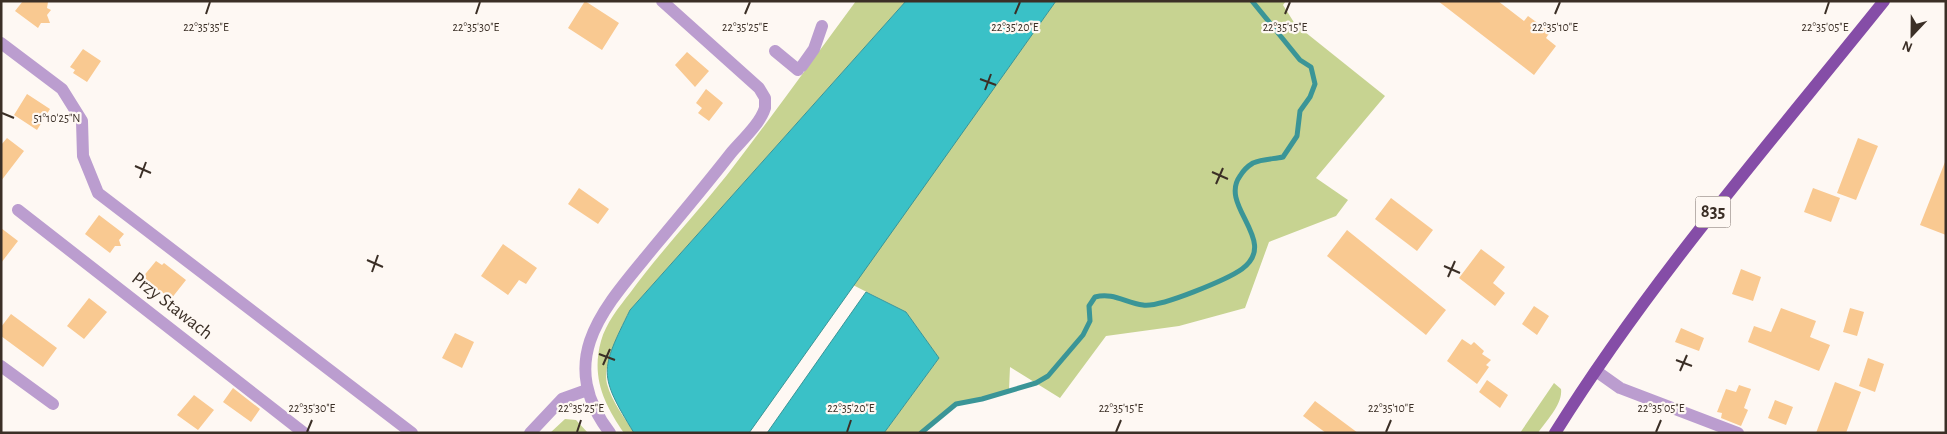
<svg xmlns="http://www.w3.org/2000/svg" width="1947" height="434" font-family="'Alegreya Sans',sans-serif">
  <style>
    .green { fill: #c7d391 }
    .water { fill: #3ac1c7; stroke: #3a9597 }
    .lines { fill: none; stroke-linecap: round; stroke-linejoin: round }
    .stream { stroke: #3a9597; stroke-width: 5 }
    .building { fill: #f9c991 }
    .minor { stroke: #bb9dcf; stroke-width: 12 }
    .major { stroke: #854da7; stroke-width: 12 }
    .ticks { fill: none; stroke: #3b2f26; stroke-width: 2 }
    .labels { text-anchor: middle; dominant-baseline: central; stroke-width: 4.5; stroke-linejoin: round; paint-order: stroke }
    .shield { fill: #fef8f3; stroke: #766b64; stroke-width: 1 }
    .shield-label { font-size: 18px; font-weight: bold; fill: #3b2f26 }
    .street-label { font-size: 19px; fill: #3b2f26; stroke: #fef8f3 }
    .ticks-label { font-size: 12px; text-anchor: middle; fill: #3b2f26; stroke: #fef8f3; stroke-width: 4.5; stroke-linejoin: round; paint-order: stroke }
  </style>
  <rect width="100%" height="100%" fill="#fef8f3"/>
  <!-- green -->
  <path class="green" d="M856 1H906L630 310C621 328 602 364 607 384 612 402 625 418 634 433H624C604 404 591 377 601 341 606 323 619 307 630 293 660 252 695 215 727 175 771 118 813 59 856 1Z
    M1056 1H1286L1283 5 1295 24 1385 96 1316 178 1348 200 1336 216 1269 242 1245 308 1179 326 1106 336 1060 398 1010 367 1009 390 956 404 921 433H884L939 358 906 312 853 285Z
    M1554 383 1561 389C1563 404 1546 421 1538 433H1520Z
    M565 419 576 420 588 433H550Z"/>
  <!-- water -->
  <path class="water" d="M906 1H1056L749 433H634C598 374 600 371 630 310Z
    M866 292 906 312 939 358 884 433H767Z"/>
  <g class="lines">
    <!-- stream -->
    <path class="stream" d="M921 433 956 404 982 399 1036 383 1048 376 1083 335 1090 321 1089 306 1095 297C1113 292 1126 303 1143 305 1160 308 1228 279 1242 269 1280 241 1218 206 1240 176 1243 171 1248 166 1253 163 1262 159 1274 159 1283 157L1297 136 1300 111 1310 97 1315 84 1311 67 1300 60 1252 1"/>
  </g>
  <!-- building -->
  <path class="building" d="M23 1 48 2 47 8 51 10 47 15 50 23H41L38 28 15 11Z
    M585 1 619 23 602 50 568 28Z
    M1438 1H1498L1524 21 1528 16 1550 32 1546 38 1556 46 1534 75Z
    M83 49 101 61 87 82 73 73 75 70 70 67Z
    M687 52 709 71 695 87 675 65Z
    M706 89 723 103 709 121 698 113 702 108 696 103Z
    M27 94 50 109 37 130 14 115Z
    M7 138 24 151 1 181V145Z
    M1858 138 1878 146 1856 200 1837 193Z
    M1945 162H1946V235L1920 225Z
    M579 188 609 209 598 224 568 204Z
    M1813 188 1840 198 1831 222 1804 212Z
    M1391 198 1433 230 1417 251 1375 219Z
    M99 215 124 234 119 240 121 246H115L110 253 85 234Z
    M1 228 18 241 1 263Z
    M1347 230 1446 310 1426 335 1327 256Z
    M503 244 537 268 526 284 519 280 508 295 481 276Z
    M1481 249 1505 267 1493 283 1505 293 1495 306 1459 278Z
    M156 261 162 265 164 263 186 280 171 299 142 278Z
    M1741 269 1761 277 1753 301 1732 294Z
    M89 298 107 312 84 339 67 326Z
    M1534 306 1549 316 1537 335 1522 324Z
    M1781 308 1816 321 1810 337 1830 345 1819 371 1748 342 1754 326 1771 332Z
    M1850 308 1864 312 1857 336 1843 332Z
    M11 314 57 348 43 367 1 336V327Z
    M1681 328 1704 338 1699 351 1675 342Z
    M455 333 474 342 462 368 442 358Z
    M1462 339 1471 345 1474 342 1484 351 1482 354 1491 360 1486 365 1489 367 1477 384 1447 361Z
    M1868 358 1884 364 1875 392 1859 386Z
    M1487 380 1508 395 1500 408 1479 392Z
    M1835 382 1861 392 1846 433H1816Z
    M1739 385 1751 389 1744 408 1748 410 1741 426 1721 418 1722 413 1717 412 1726 389 1736 392Z
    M233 388 260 409 251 422 223 402Z
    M194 395 214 410 198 430 177 415Z
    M1775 400 1793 407 1786 425 1768 418Z
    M1315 401 1358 433H1326L1303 416Z"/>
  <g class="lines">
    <!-- minor -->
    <path class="minor" d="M1 43 62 89 82 121 83 156 98 193 412 433
      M775 51 798 70
      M802 66 814 49 822 26
      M18 210 304 433
      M1 366 53 404
      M1596 371 1620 388 1738 433
      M530 433 562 399 587 390
      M610 433C553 358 606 306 654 247 680 216 706 185 731 153 742 140 760 124 765 108V98L759 88 662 1"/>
    <!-- major -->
    <path class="major" d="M1555 433C1651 279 1771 142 1884 1"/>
  </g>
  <!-- ticks -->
  <path class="ticks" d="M206 14 210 2M476 14 480 2M745 14 750 2M1015 14 1020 2M1285 14 1290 2M1555 14 1560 2M1825 14 1829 2M980 79 996 85M985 90 991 74M2 113 14 118M135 166 151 173M1212 172 1228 179M140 178 146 162M1216 184 1223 168M367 260 383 267M1444 266 1460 273M372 272 378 255M1448 277 1455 261M599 354 615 360M1676 360 1692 366M603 365 610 349M1680 371 1687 355M307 432 312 420M577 432 581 420M847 432 851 420M1116 432 1121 420M1386 432 1391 420M1656 432 1661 420"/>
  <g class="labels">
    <!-- shield labels -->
    <rect class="shield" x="1695.5" y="196.5" width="35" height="31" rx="4"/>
    <g class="shield-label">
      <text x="1713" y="212">835</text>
    </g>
    <!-- street labels -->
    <g class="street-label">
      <text transform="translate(172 306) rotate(38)">Przy Stawach</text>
    </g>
  </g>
  <g class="ticks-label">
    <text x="206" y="31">22°35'35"E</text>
    <text x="476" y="31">22°35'30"E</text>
    <text x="745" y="31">22°35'25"E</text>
    <text x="1015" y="31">22°35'20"E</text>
    <text x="1285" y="31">22°35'15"E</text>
    <text x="1555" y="31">22°35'10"E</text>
    <text x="1825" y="31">22°35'05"E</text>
    <text x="57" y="122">51°10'25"N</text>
    <text x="312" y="412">22°35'30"E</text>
    <text x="581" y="412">22°35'25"E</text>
    <text x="851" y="412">22°35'20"E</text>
    <text x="1121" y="412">22°35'15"E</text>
    <text x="1391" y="412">22°35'10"E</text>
    <text x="1661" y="412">22°35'05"E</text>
  </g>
  <!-- border -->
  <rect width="1947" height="434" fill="none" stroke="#3b2f26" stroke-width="5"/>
  <!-- north arrow -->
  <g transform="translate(1912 35) rotate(202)" stroke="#fef8f3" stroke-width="4" paint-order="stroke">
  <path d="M0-4L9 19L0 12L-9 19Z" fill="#3b2f26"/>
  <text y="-8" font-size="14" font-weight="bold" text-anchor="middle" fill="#3b2f26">N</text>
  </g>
</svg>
